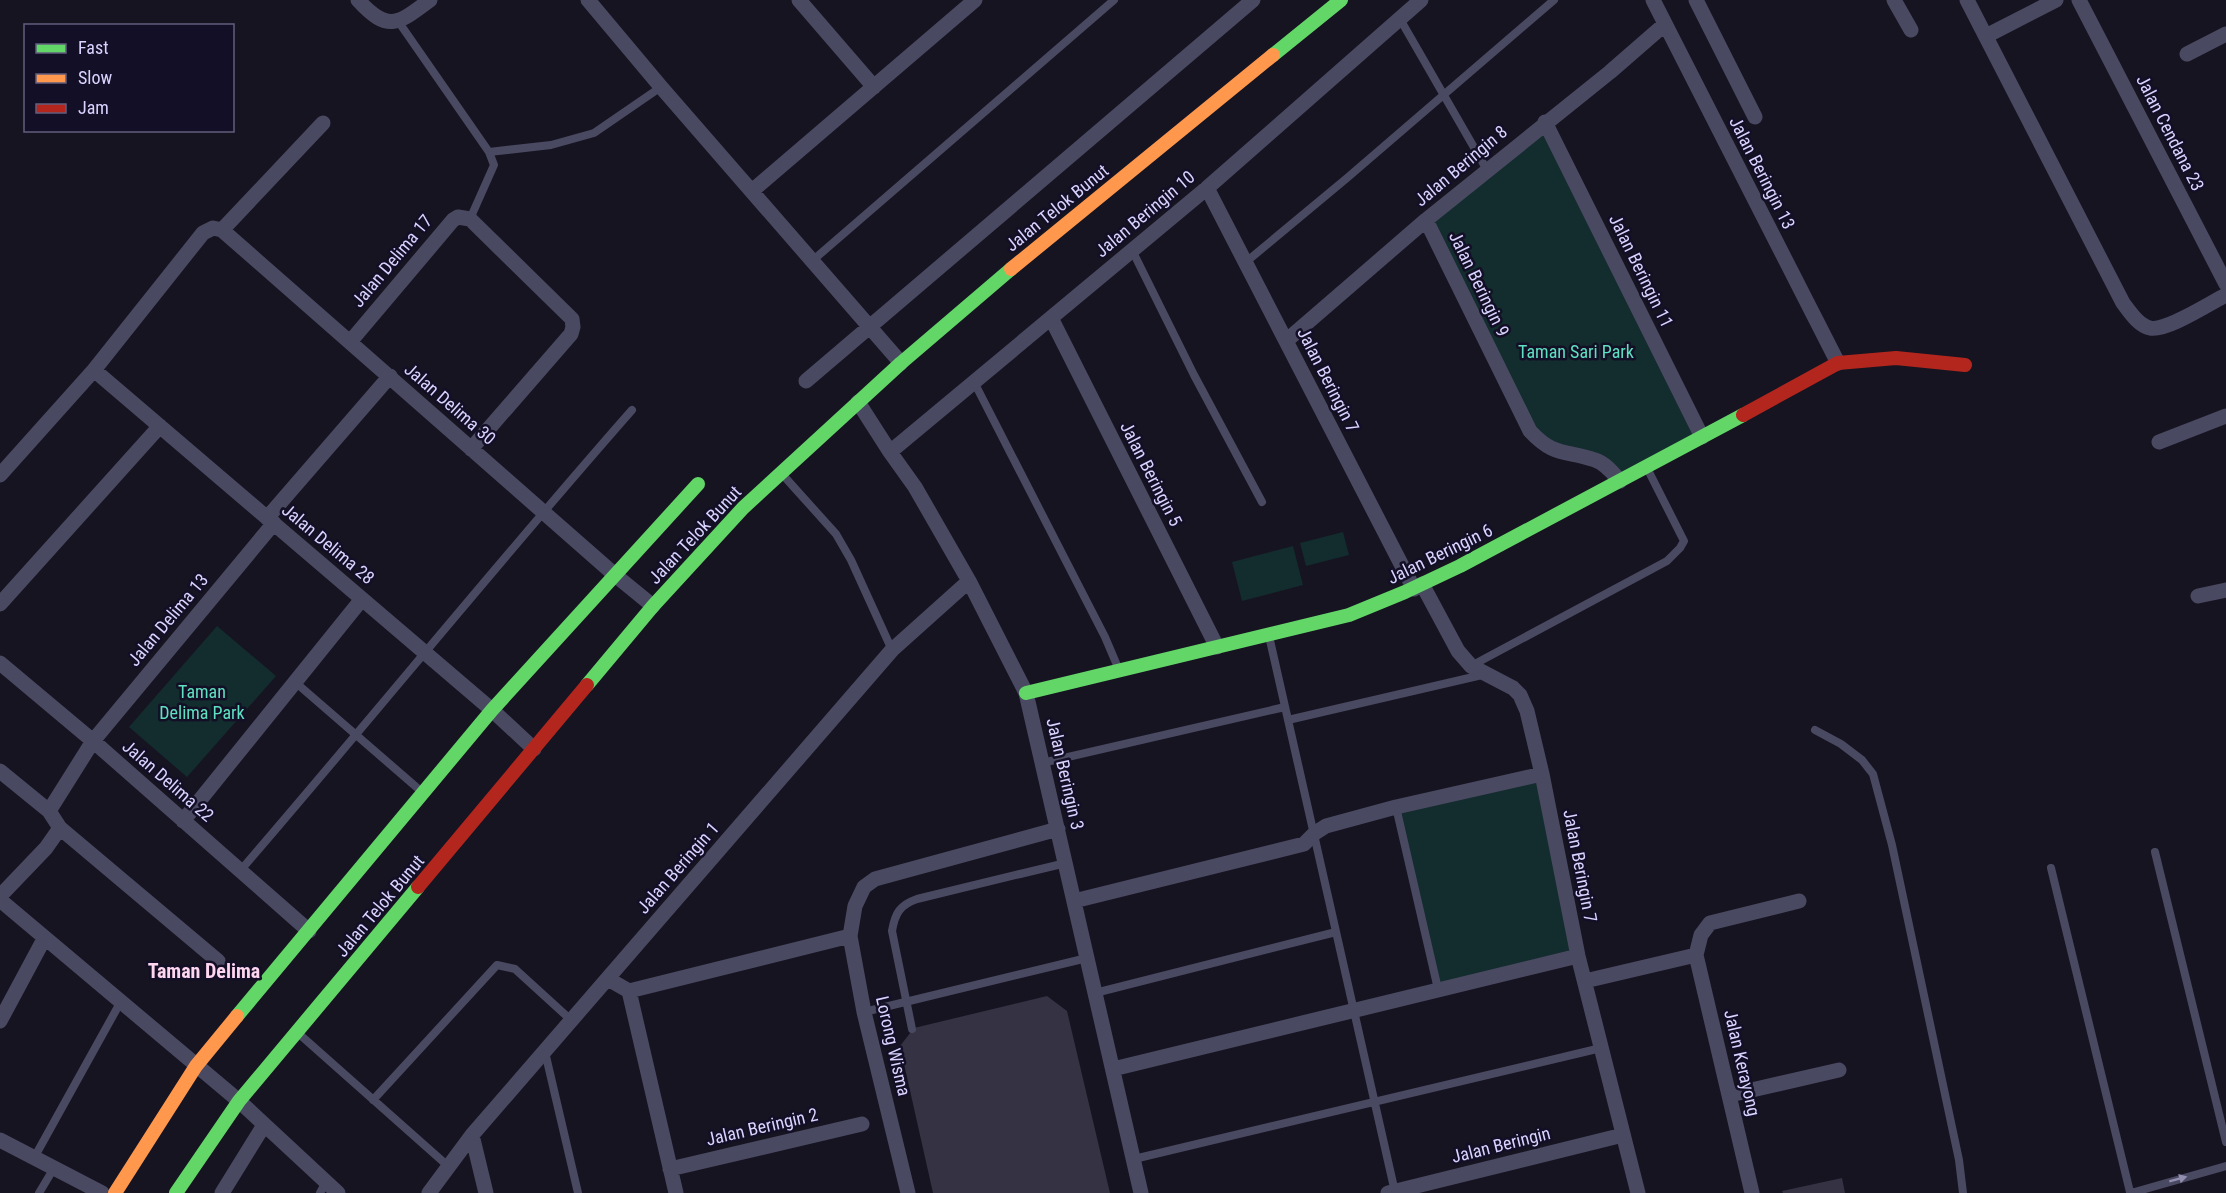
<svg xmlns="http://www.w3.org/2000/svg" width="2226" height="1193" font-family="'Roboto Condensed',sans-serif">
  <rect width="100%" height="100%" fill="#161421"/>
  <path fill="#132c2d" d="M1543,126L1700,434L1618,478L1548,446L1534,433L1428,223Z
    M1343,532L1349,555L1306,566L1300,543Z
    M1293,546L1303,585L1242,601L1232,562Z
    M217,626L276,676L187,777L129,727Z
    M1542,774L1578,956L1438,989L1396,807Z"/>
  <path fill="#343243" d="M1047,996L1067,1011L1110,1193H933L900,1046L914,1028Z
    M1842,1178L1845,1193H1783L1782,1191Z"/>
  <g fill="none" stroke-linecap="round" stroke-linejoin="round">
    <path stroke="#4a4962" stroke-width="8" d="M1400,19L1487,170
      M398,21L489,152L494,165L470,219
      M489,152L551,145L594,133L661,87
      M1132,250L1194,375L1262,502
      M812,261L1114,0
      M1246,262L1347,178L1554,0
      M974,382L1105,637L1119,670
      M782,474L836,534L851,560L892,650
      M1269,636L1395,1192
      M1471,666L1667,561L1680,548L1684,541L1647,468
      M295,682L422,792
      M1288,720L1482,675
      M1815,730L1841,744L1862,760L1873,774L1892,845L1959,1160L1963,1193
      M1042,763L1285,707
      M1396,807L1438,989
      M2155,852L2226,1142
      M2051,868L2130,1192
      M240,871C372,718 499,561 632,410
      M1020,874L1066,863
      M1095,993L1336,932
      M864,1012L1087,958
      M298,1033L448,1166
      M545,1052L578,1193
      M373,1100L497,965L515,969L571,1020
      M34,1158L120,1003
      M1134,1159L1601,1048
      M39,1193L54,1168
      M320,1193L326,1182
      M2131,1193L2226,1166"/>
    <path stroke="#4a4962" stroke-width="15" d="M358,0C388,33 398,24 430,0
      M588,0L661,87L901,363
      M799,0L874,87
      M1653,0L1838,363
      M1696,0L1755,117
      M1894,0L1911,30
      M1967,0L2123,303C2130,312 2138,325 2150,328C2166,332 2210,303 2226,295
      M2079,0L2226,284
      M1986,36L2056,0
      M2187,54L2226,34
      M1545,122L1702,437
      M1207,188L1414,589
      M752,191L975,0
      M1426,220L1530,431C1554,457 1565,450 1595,460C1605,463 1613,473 1620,481
      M222,230L615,575L653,606
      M222,230L323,123
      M1051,318L1217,647
      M1286,341L1426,220L1610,72L1664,25
      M350,342L453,220L458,217L470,219L572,319L573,327L571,334L471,449
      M94,370L492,710L534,749
      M806,381L1253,0
      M858,402L890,452L915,487L969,581L1026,693L1141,1193
      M2159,442L2226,416
      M890,452L1207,188L1421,0
      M0,475L94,370L203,233L213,228L222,230
      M267,518L390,376
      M1422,584L1458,651L1471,666L1513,688L1520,695L1527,711L1542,774L1578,956L1638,1193
      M2198,596L2226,590
      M0,604L160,426
      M0,663L93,741L309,931
      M0,771L49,811
      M183,821L362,599
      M60,828L218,961
      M0,896L46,848L60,828L49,811L93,741L274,523
      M0,900L239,1101L338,1193
      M1074,901L1304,844L1315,833L1326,826L1396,807L1542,774
      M608,979L629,991L676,1193
      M1585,981L1696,955
      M629,991L850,936
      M0,1021L44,939
      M1113,1069L1578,956
      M1730,1095L1839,1070
      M472,1135L486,1193
      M0,1140L102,1193
      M670,1169L862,1124
      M222,1193L264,1125
      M429,1193L472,1135L892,650L969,581
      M908,1193L864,1012L850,936L855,906L864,887L875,879L1058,829
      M1388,1193L1623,1135
      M1752,1193L1696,955L1701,935L1710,923L1799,901"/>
    <path stroke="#63d668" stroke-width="14" d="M1273,55L1341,0
      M587,685L653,606L743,508L901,363L1011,269
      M1026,693L1349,615L1405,592L1460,566L1743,415
      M237,1016L492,710L698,484
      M176,1193L239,1101L418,887"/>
    <path stroke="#ff974d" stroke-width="14" d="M1011,269L1273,55
      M115,1193L196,1066L237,1016"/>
    <path stroke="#b3261e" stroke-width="14" d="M1743,415L1838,363L1896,358L1965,365
      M418,887L587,685"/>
    <path stroke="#4a4962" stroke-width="8" d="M912,1029L892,931C895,913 900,905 917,899L1020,874"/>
  </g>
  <defs><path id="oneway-solid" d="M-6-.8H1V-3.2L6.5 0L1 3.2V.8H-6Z" transform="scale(1.5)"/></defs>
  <use fill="#928eb0" href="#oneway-solid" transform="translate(2178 1179) rotate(-15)"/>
  <g text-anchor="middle" stroke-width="5" stroke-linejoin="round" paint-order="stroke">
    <g font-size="18" fill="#d9d4ff" stroke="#130f26">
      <text transform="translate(2170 133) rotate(63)" y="6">Jalan Cendana 23</text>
      <text transform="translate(1461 166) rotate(-40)" y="6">Jalan Beringin 8</text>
      <text transform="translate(1762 173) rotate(63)" y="6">Jalan Beringin 13</text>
      <text transform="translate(1057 208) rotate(-39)" y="6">Jalan Telok Bunut</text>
      <text transform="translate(1145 214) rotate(-40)" y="6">Jalan Beringin 10</text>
      <text transform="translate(392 261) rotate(-50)" y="6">Jalan Delima 17</text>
      <text transform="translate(1641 271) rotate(64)" y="6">Jalan Beringin 11</text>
      <text transform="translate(1479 284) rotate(64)" y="6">Jalan Beringin 9</text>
      <text transform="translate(1328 380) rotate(63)" y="6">Jalan Beringin 7</text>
      <text transform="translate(450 404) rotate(41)" y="6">Jalan Delima 30</text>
      <text transform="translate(1151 474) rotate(63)" y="6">Jalan Beringin 5</text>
      <text transform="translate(695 535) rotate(-47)" y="6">Jalan Telok Bunut</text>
      <text transform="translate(328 544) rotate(40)" y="6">Jalan Delima 28</text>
      <text transform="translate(1440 554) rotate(-26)" y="6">Jalan Beringin 6</text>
      <text transform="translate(168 620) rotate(-50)" y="6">Jalan Delima 13</text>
      <text transform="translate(1065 774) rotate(77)" y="6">Jalan Beringin 3</text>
      <text transform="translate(168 781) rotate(41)" y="6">Jalan Delima 22</text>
      <text transform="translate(1580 866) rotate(79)" y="6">Jalan Beringin 7</text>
      <text transform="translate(678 868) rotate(-49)" y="6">Jalan Beringin 1</text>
      <text transform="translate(380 906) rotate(-50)" y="6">Jalan Telok Bunut</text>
      <text transform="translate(893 1046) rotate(77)" y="6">Lorong Wisma</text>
      <text transform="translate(1742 1063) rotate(77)" y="6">Jalan Kerayong</text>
      <text transform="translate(762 1127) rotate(-13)" y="6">Jalan Beringin 2</text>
      <text transform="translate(1501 1145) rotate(-14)" y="6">Jalan Beringin</text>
    </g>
    <g font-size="18" fill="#5fe0c0" stroke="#130f26">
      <text x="1576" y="358">Taman Sari Park</text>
      <text x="202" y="698">Taman<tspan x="202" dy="21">Delima Park</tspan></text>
    </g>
    <g font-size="20" font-weight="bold" fill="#ffd6f0" stroke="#130f26">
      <text x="204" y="978">Taman Delima</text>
    </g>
  </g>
  <rect x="24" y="24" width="210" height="108" fill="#130f26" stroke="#625e7d" stroke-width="1.5"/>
  <rect x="36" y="44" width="30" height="9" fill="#63d668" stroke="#625e7d" stroke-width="1.5"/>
  <text x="78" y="54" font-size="18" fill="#d9d4ff">Fast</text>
  <rect x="36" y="74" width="30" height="9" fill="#ff974d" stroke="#625e7d" stroke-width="1.5"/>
  <text x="78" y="84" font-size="18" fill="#d9d4ff">Slow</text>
  <rect x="36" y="104" width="30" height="9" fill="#b3261e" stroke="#625e7d" stroke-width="1.5"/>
  <text x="78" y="114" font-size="18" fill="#d9d4ff">Jam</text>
</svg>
